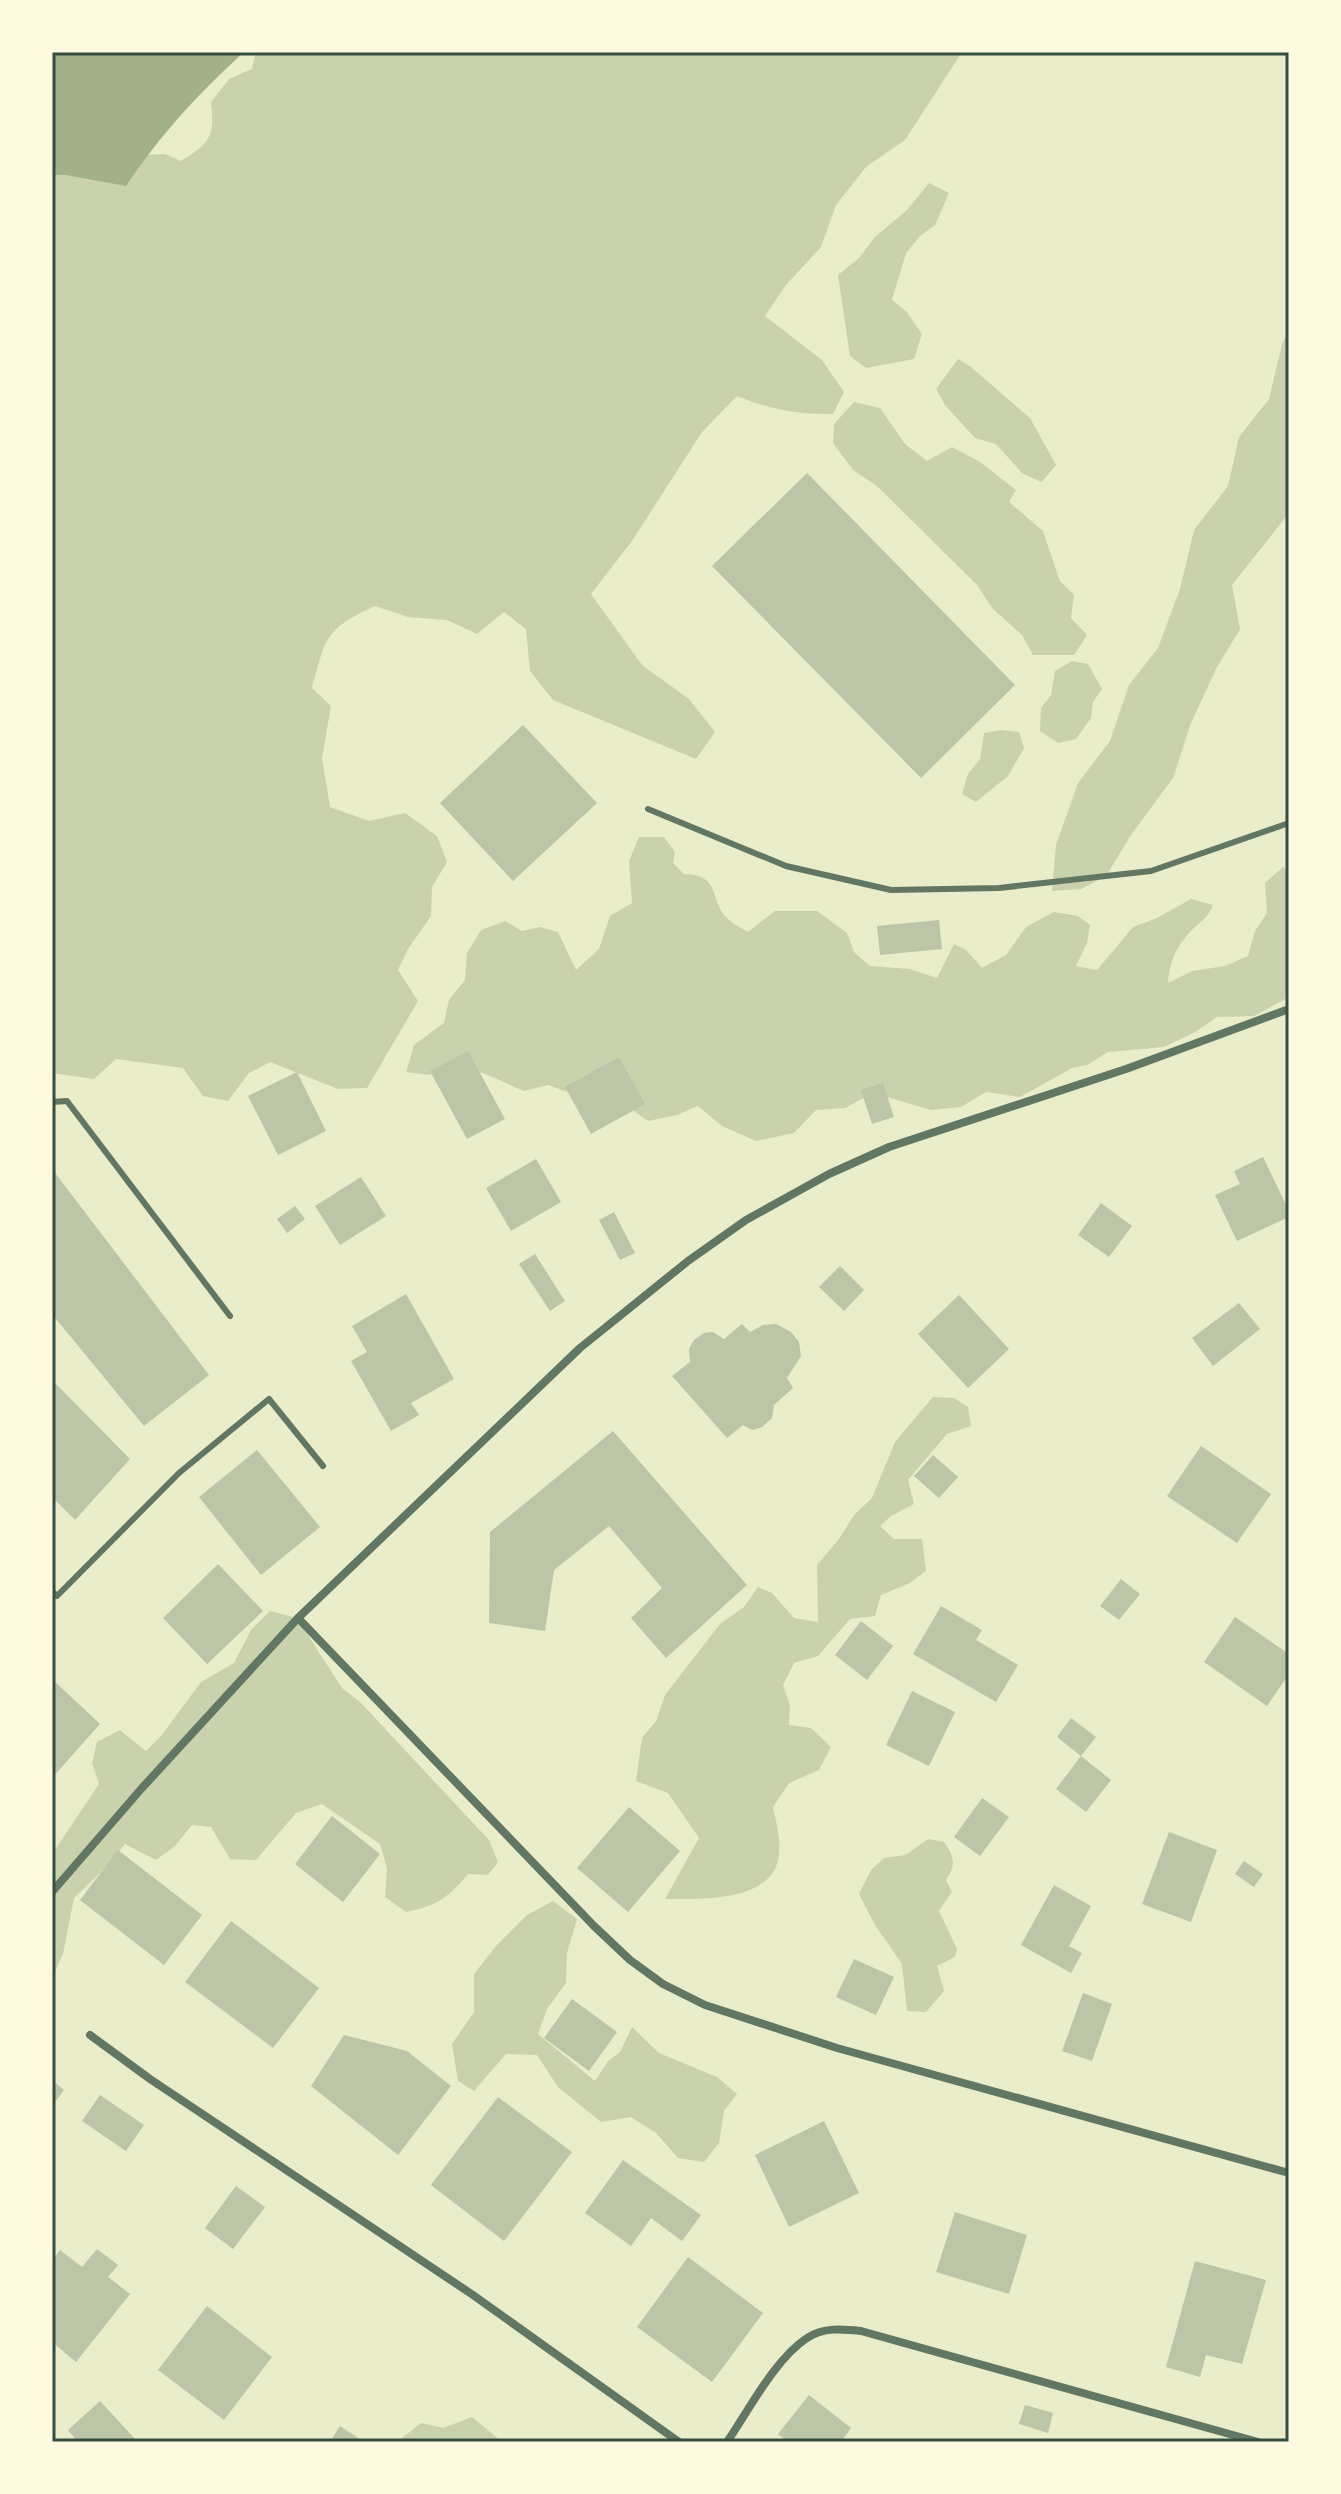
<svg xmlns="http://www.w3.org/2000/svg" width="1341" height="2494" font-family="'DejaVu Sans',sans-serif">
  <rect width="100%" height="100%" fill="#e9edc9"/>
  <path fill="#cad2ad" d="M256,52H962L905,140L866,167L836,205L821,247L786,285L765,316L822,360L844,392L833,414C798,415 769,409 737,396L702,432L632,541L591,594L642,665L689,699L715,732L696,759L553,700L530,671L526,629L504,612L477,634L447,620L408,617L375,606C325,629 326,637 312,688L331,706L322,758L330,807L369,821L405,813L437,836L447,862L432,887L431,916L408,949L398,970L418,1001L367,1088L338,1089L270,1062L249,1073L228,1101L203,1096L183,1068L116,1059L94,1079L52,1073V160L165,154L181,161C210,143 215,137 211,102L229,79L252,69Z
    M929,183L949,193L935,225L920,236L906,253L892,300L906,311L922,334L914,359L866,368L850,356L838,275L859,258L875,237L907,210Z
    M1289,328V513L1232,585L1240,629L1216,669L1191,723L1173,778L1131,835L1106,876L1081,889L1052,891L1056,845L1078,783L1110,741L1129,685L1158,648L1180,589L1194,530L1228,486L1239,437L1269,399L1282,344Z
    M958,359L971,367L1030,418L1056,465L1042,482L1023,474L996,444L975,438L945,405L936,389Z
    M854,402L880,408L905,444L927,461L952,447L980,462L1016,490L1009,502L1043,531L1060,581L1074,595L1071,618L1087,635L1074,655H1033L1022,635L992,608L977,585L877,486L853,470L833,443L834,424Z
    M1072,661L1088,664L1102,689L1093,702L1091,718L1076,739L1058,743L1040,731L1041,708L1051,695L1055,671Z
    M1002,730L1019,732L1024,748L1008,776L976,802L962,794L968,774L980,759L984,733Z
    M639,837H664L675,852L673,863L684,874C721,875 709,898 726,917C731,923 741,928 748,932L775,911H817L847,933L854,952L870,966L910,969L937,978L954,944L966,950L982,968L1006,955L1026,927L1054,912L1078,916L1090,925L1087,943L1076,966L1097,970L1133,927L1157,918L1191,899L1213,905C1209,917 1200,922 1192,930C1177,945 1169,962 1168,983L1192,971L1225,966L1248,956L1255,931L1267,913L1265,883L1283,867L1289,871V997L1254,1016L1217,1017L1197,1031L1164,1047L1108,1052L1087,1065L1072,1068L1020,1097L986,1092L961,1107L931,1110L873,1093L845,1108L816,1110L794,1133L756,1141L722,1126L698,1106L677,1115L648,1121L595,1084L575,1095L548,1085L524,1091L483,1073L453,1069L428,1075L406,1072L414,1045L444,1023L449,1000L465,980L467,953L481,930L505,921L522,931L540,927L558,932L576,970L599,949L610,916L632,903L629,861Z
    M933,1397L954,1398L968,1407L971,1426L947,1434L908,1480L914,1504L891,1516L880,1526L894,1539H922L926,1571L908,1584L881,1595L875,1616L850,1619L818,1656L794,1663L783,1685L790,1705L789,1725L811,1728L831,1747L819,1770L789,1783L773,1807C777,1826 784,1850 775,1869C758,1902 697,1899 665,1899L699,1838L668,1793L636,1781L642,1738L656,1721L665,1695L720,1624L744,1607L758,1587L772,1593L794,1618L818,1622L817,1565L839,1539L854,1515L872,1498L895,1442Z
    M270,1611L297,1618L342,1688L361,1703L489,1840L498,1862L488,1875L468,1874C449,1897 437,1906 406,1912L385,1897L387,1868L380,1844L322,1804L296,1813L256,1860L230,1859L211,1827L192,1825L175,1846L156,1860L125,1844L99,1874L74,1898L63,1954L52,1978V1854L99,1784L92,1763L97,1742L120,1730L146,1751L161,1736L201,1682L234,1663L251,1630Z
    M928,1839L944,1842C955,1857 956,1865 946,1880L952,1892L939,1911L957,1949L955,1957L937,1966L944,1991L926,2012L907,2011L902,1964L875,1925L859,1894L871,1870L884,1858L906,1855Z
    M553,1901L577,1919L567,1953L566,1983L547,2009L538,2034L595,2081L608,2061L620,2052L632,2027L659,2053L717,2077L737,2094L724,2111L719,2143L704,2162L678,2158L656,2133L631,2117L601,2122L558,2087L537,2055L506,2054L474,2091L458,2081L452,2044L474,2012V1974L496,1946L527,1915Z
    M472,2417L502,2442H397L421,2423L443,2428Z"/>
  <path fill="#a3b18a" d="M52,52H244C197,95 162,133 126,186L66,175H52Z"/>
  <path fill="#bcc5a7" d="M807,473L1015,685L921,778L712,566Z
    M523,725L597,803L513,881L440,803Z
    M939,920L942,949L880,955L877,926Z
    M468,1051L505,1119L467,1139L430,1071Z
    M619,1057L645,1104L591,1134L565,1087Z
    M297,1072L326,1131L278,1155L248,1096Z
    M883,1083L894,1117L872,1124L861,1090Z
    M1263,1157L1289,1211V1217L1237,1241L1215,1195L1240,1184L1234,1171Z
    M536,1159L561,1202L511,1231L486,1188Z
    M52,1169L209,1375L144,1426L52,1314Z
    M361,1177L386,1216L340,1245L315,1206Z
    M1101,1203L1132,1226L1109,1257L1078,1235Z
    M295,1206L305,1219L287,1233L277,1219Z
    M614,1212L635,1253L620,1260L599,1220Z
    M535,1254L565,1301L550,1311L519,1264Z
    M840,1266L864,1290L844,1311L819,1287Z
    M406,1294L454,1379L411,1403L419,1415L391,1431L351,1361L367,1352L352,1326Z
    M959,1295L1009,1349L968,1388L918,1334Z
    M1239,1303L1260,1329L1213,1366L1192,1338Z
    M742,1324L750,1332L763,1325L776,1324L791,1332L799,1342L801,1356L787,1378L793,1388L774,1405L772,1418L762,1427L752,1430L743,1425L727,1438L672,1376L690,1362L689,1349L694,1340L704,1333L713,1332L724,1339Z
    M52,1380L130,1459L75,1520L52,1497Z
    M613,1431L747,1585L666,1658L631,1618L662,1588L609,1526L554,1570L545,1631L489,1623L490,1532Z
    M1201,1446L1271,1494L1237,1543L1167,1496Z
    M257,1450L320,1527L261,1575L199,1497Z
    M933,1455L958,1477L939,1498L914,1476Z
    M218,1564L263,1611L207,1664L163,1618Z
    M1121,1579L1140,1594L1119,1620L1100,1606Z
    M941,1606L982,1630L976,1640L1018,1665L996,1702L913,1654Z
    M1235,1617L1289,1654V1674L1267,1706L1204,1662Z
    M861,1621L893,1646L867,1680L835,1655Z
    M52,1679L100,1724L52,1778Z
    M912,1691L955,1712L929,1766L886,1745Z
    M1071,1718L1096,1737L1081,1756L1057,1737Z
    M1081,1756L1111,1780L1086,1812L1056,1789Z
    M982,1798L1009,1817L980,1856L954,1837Z
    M629,1807L680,1851L628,1912L577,1868Z
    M332,1816L380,1854L343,1902L295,1864Z
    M1169,1832L1217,1850L1191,1922L1142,1904Z
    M118,1850L202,1915L164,1965L80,1900Z
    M1244,1861L1263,1874L1254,1887L1235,1874Z
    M1054,1885L1091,1906L1069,1946L1082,1953L1071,1973L1021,1945Z
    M231,1921L319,1988L273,2048L185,1982Z
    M854,1959L894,1977L876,2015L836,1997Z
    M1083,1993L1112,2004L1092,2061L1062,2051Z
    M572,1999L617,2032L589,2071L544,2038Z
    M344,2035L407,2051L451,2086L398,2155L311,2086Z
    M52,2080L64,2090L52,2106Z
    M100,2095L144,2125L126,2151L82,2121Z
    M498,2097L572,2152L504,2241L431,2185Z
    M824,2121L859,2193L789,2227L755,2155Z
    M623,2160L701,2215L682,2241L651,2218L631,2246L585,2213Z
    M236,2186L265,2207L233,2249L205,2228Z
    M955,2212L1027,2235L1009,2294L936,2272Z
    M97,2249L118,2265L108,2277L130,2294L76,2362L52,2342V2261L60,2250L82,2267Z
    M688,2257L763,2313L712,2382L637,2327Z
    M1195,2261L1266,2280L1242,2364L1206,2355L1200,2377L1166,2367Z
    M207,2306L272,2357L224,2420L158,2370Z
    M809,2395L851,2428L841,2442H788L778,2434Z
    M100,2401L138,2442H78L68,2430Z
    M1025,2405L1053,2413L1048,2433L1019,2424Z
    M340,2426L364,2442H330Z"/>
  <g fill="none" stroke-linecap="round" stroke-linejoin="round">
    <path stroke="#617663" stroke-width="6" d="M648,809L786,866L891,890L999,888L1151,871L1289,823
      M52,1102L67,1101L230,1316
      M52,1591L57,1596L179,1473L269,1399L323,1466"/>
    <path stroke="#617663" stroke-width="8" d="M298,1618L594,1926L630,1960L663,1984L705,2005L837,2048L1289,2173
      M52,1892L142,1788L298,1618L580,1348L688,1261L746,1220L829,1174L889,1147L1126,1069L1289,1009
      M90,2035L150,2079L473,2295L679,2442
      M727,2442C749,2410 775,2359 807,2338C823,2327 843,2329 861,2331L1258,2442"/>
  </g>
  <rect width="1341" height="2494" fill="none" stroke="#fefae0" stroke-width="108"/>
  <rect x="54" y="54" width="1233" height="2386" fill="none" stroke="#344e41" stroke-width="3"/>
</svg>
